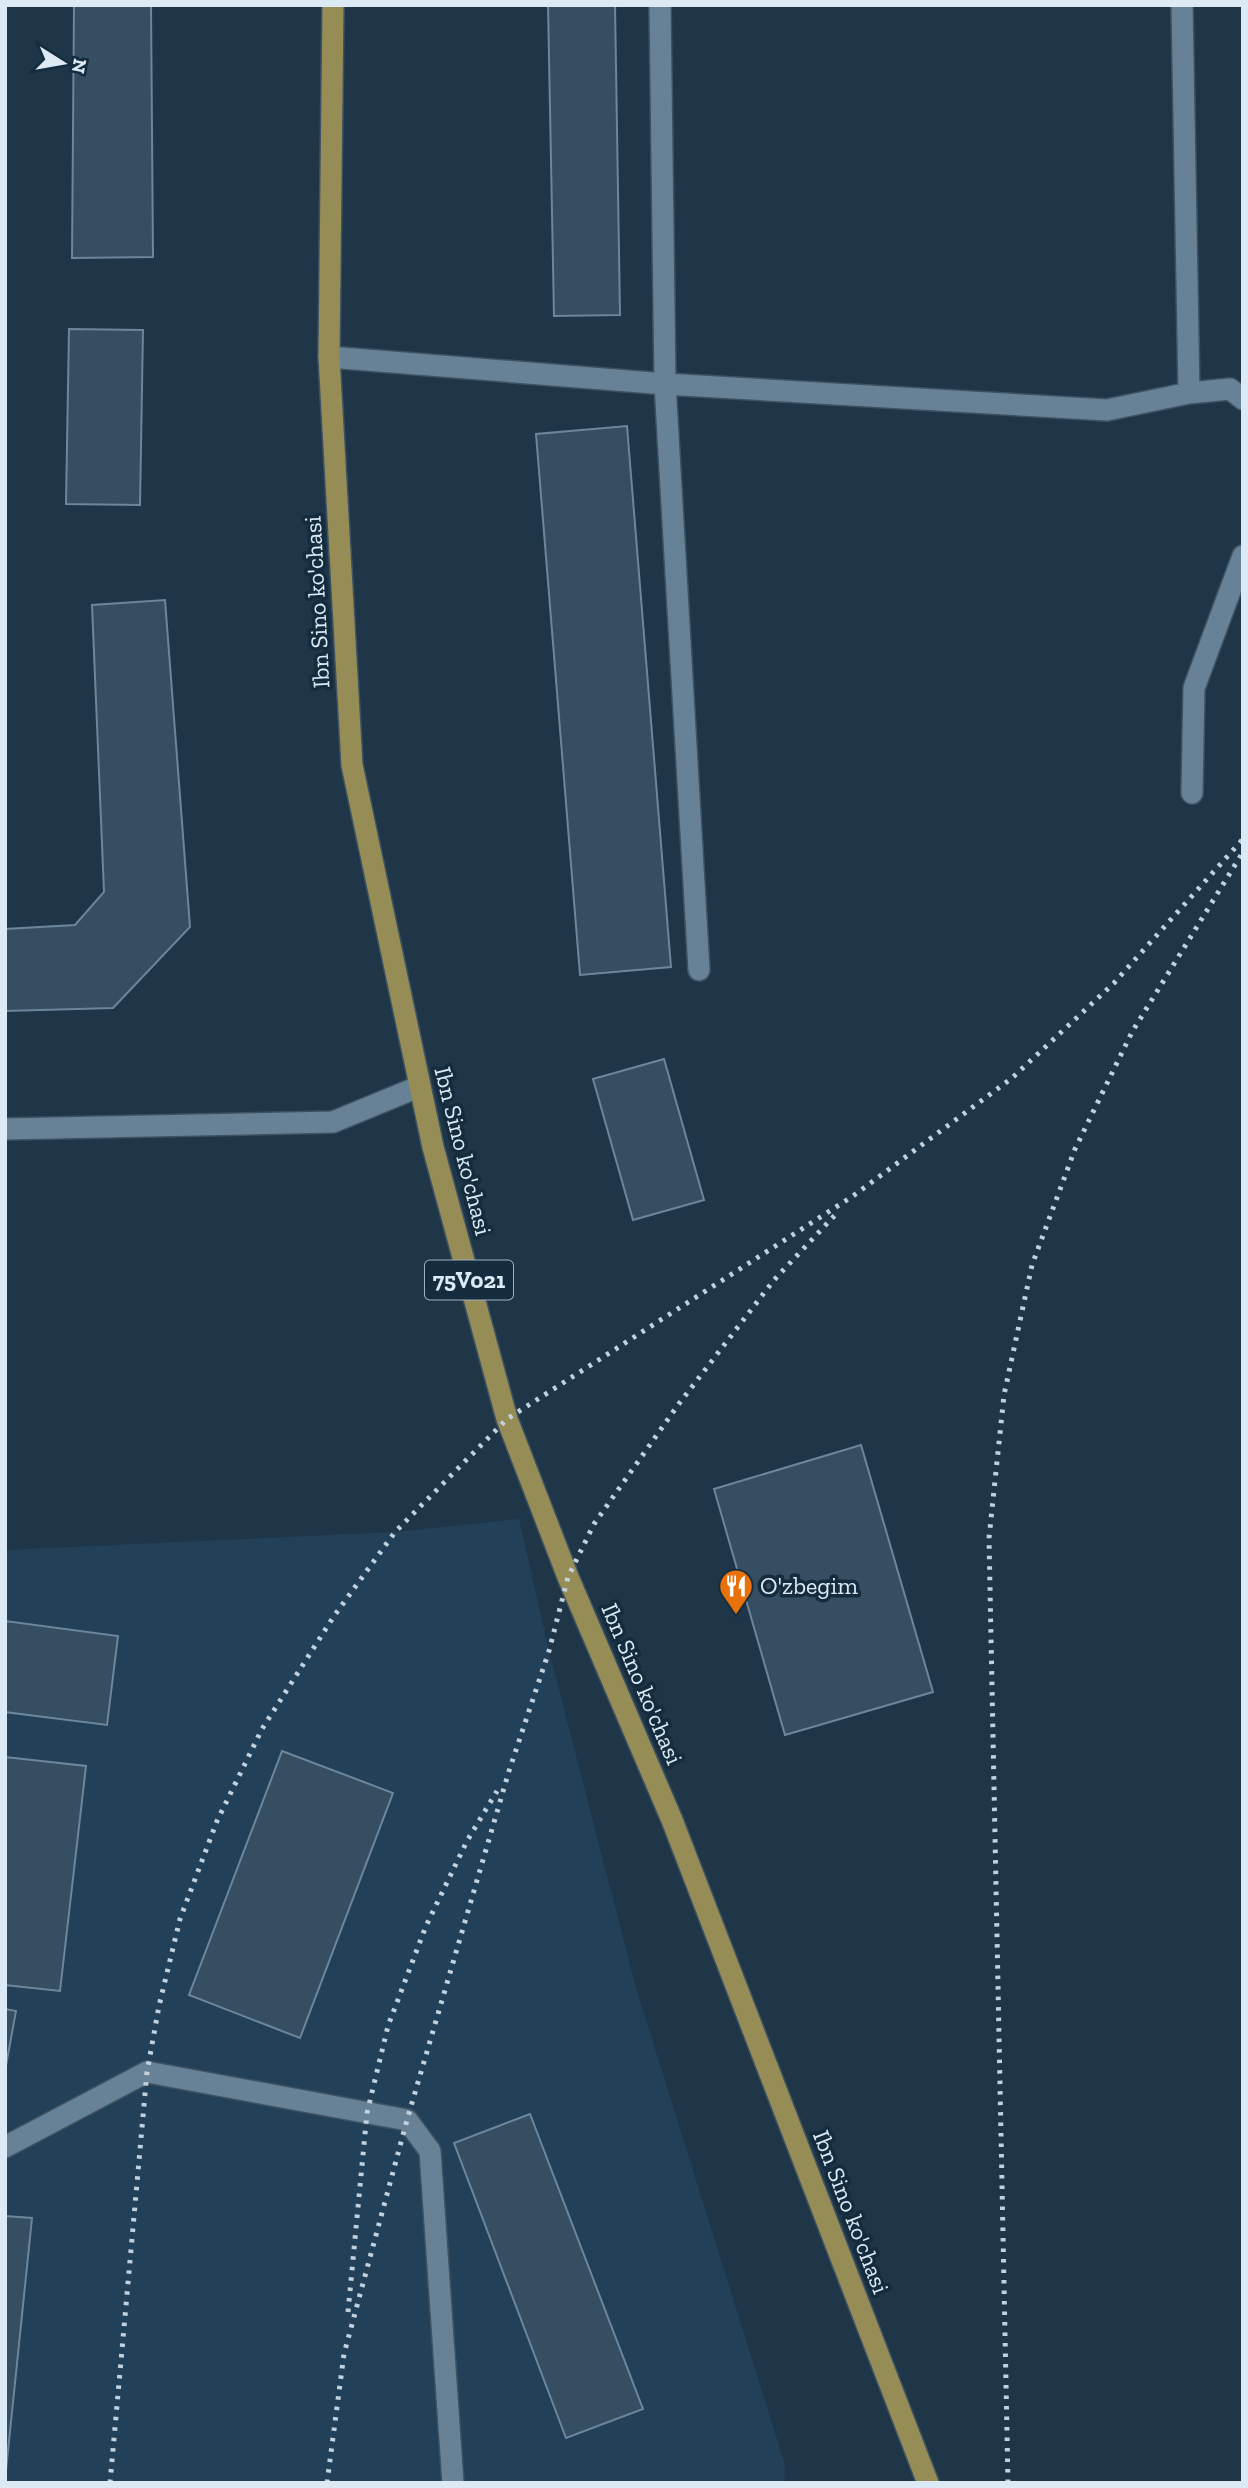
<svg xmlns="http://www.w3.org/2000/svg" width="1248" height="2488" font-family="'Zilla Slab',serif">
  <rect width="100%" height="100%" fill="#1e3648"/>
  <path fill="#224058" d="M519,1519L549,1651L636,1988L785,2465L784,2483H5V1550L395,1532Z"/>
  <path fill="#354e61" stroke="#6c869c" stroke-width="2" d="M74,5H151L153,257L72,258Z
    M548,5H615L620,315L554,316Z
    M69,329L143,330L140,505L66,504Z
    M627,426L671,967L580,975L536,434Z
    M165,600L190,927L113,1008L5,1011V929L75,925L104,892L92,605Z
    M664,1059L704,1200L633,1220L593,1079Z
    M861,1445L933,1692L785,1735L714,1489Z
    M5,1621L118,1636L107,1725L5,1712Z
    M282,1751L393,1793L300,2038L189,1995Z
    M5,1757L86,1766L60,1991L5,1985Z
    M5,2009L16,2011L5,2071Z
    M530,2114L643,2409L566,2438L454,2143Z
    M5,2216L32,2218L5,2480Z"/>
  <g fill="none" stroke-linecap="round" stroke-linejoin="round">
    <g stroke="#3e5262" stroke-width="24">
      <path id="service" d="M5,2147L147,2072L407,2120L430,2151L453,2483"/>
    </g>
    <g stroke="#3e5262" stroke-width="24">
      <path id="minor" d="M660,5L665,384L699,970
        M1182,5L1189,393
        M329,357L665,384L1107,410L1189,393L1230,389L1243,399
        M1192,793L1194,688L1243,556
        M5,1129L333,1122L418,1087"/>
    </g>
    <g stroke="#3e5262" stroke-width="24">
      <path id="primary" d="M333,5L329,357L352,765L433,1147L507,1419L568,1577L672,1820L928,2483"/>
    </g>
    <use href="#service" stroke="#678196" stroke-width="21"/>
    <use href="#minor" stroke="#678196" stroke-width="21"/>
    <use href="#primary" stroke="#958c56" stroke-width="21"/>
    <path stroke="#c1d1de" stroke-width="5" stroke-dasharray="3.5 7" stroke-linecap="butt" d="M348,2312L367,2113L388,2026L426,1926L467,1841L497,1791
      M110,2483L147,2072L159,2006L180,1919L217,1821L262,1729L334,1616L395,1532L507,1419L853,1196L1012,1078L1114,983L1243,839
      M327,2483L344,2354L407,2120L509,1771L549,1651L568,1577L594,1524L678,1405L774,1280L836,1214
      M1008,2483L989,1538L1004,1395L1032,1265L1075,1149L1132,1032L1243,852"/>
  </g>
  <defs>
    <g id="restaurant-pin" transform="scale(1.75)"><path d="M0 17L-7.5 6A9.5 9.5 0 1 1 7.5 6Z" fill="#e8710a" stroke="#142c3e"/><path d="M-5-6h1v4h1v-4h1v4h1v-4h1v5L-1.5 .5V6h-2V.5L-5-1ZM5-6V6H3V1.5H1.5Q1.5-4 5-6Z" fill="#fff"/></g>
  </defs>
  <g fill-rule="evenodd">
    <use href="#restaurant-pin" x="736" y="1586"/>
  </g>
  <g text-anchor="middle" stroke-width="7" stroke-linejoin="round" paint-order="stroke">
    <rect fill="#142c3e" stroke="#a0b1bf" stroke-width="2" x="425" y="1260.5" width="88" height="39" rx="5"/>
    <g font-size="23" font-weight="bold" fill="#dceaf6">
      <text x="469" y="1288">75V021</text>
    </g>
    <g font-size="24" fill="#dceaf6" stroke="#142c3e">
      <text transform="translate(317 602) rotate(-93)" y="8">Ibn Sino ko'chasi</text>
      <text transform="translate(463 1151) rotate(76)" y="8">Ibn Sino ko'chasi</text>
      <text transform="translate(642 1684) rotate(67)" y="8">Ibn Sino ko'chasi</text>
      <text transform="translate(851 2212) rotate(69)" y="8">Ibn Sino ko'chasi</text>
    </g>
    <g font-size="24" fill="#dceaf6" stroke="#142c3e" text-anchor="start">
      <text x="760" y="1594">O'zbegim</text>
    </g>
  </g>
  <rect width="1248" height="2488" fill="none" stroke="#dceaf6" stroke-width="14"/>
  <g transform="translate(63 63) rotate(101)" stroke="#142c3e" stroke-width="5" paint-order="stroke">
  <path d="M0-5L12 26L0 18L-12 26Z" fill="#dceaf6"/>
  <text y="-10" font-size="19" font-weight="bold" text-anchor="middle" fill="#dceaf6">N</text>
  </g>
</svg>
